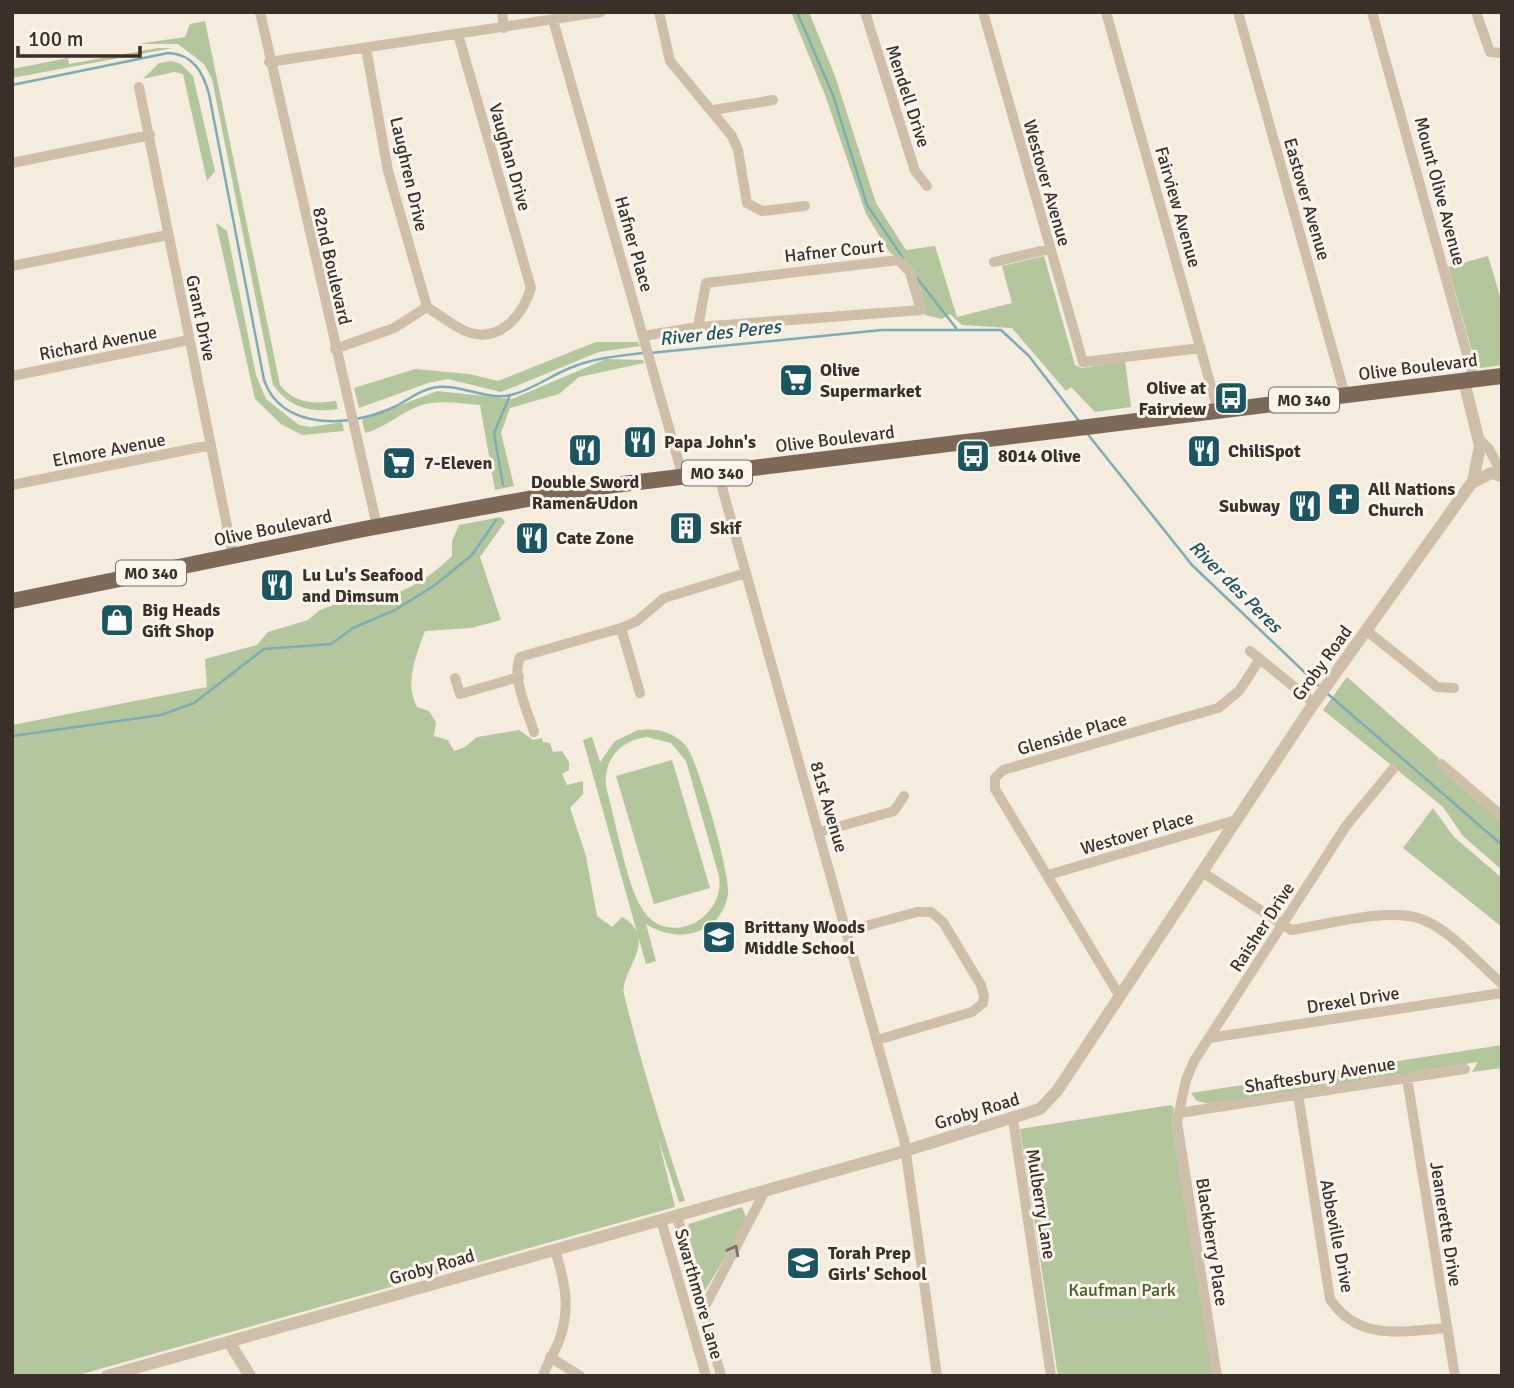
<svg xmlns="http://www.w3.org/2000/svg" width="1514" height="1388" font-family="Signika,sans-serif">
  <rect width="100%" height="100%" fill="#f5ecde"/>
  <path fill="#b4c69c" fill-rule="evenodd" d="M791,12H809L835,76L876,203L906,250L935,246L957,317L1012,303L1002,266L1044,256L1075,365L1082,368L1125,361L1131,407L1095,412L1071,387L1066,391L1012,328L962,325L950,314L942,319L925,315L920,287L900,258L890,253L866,214L825,95Z
    M205,21L280,385C295,404 314,404 336,401L338,409C311,413 290,408 273,385L212,79L204,64L178,44H138L185,37L190,24Z
    M158,48H173L12,78V69L68,58L69,64Z
    M172,61L181,64L193,76L215,171L207,181L183,74L174,72L143,79L159,63Z
    M216,223L227,231L256,375L266,399L299,425L311,427L342,422L344,431L302,435L281,424L255,399Z
    M1488,256L1502,303V365L1481,368L1475,362L1448,267Z
    M596,342H638L640,346L599,352L501,392L448,379L428,383L359,408L354,388L415,369L469,374L498,381Z
    M606,359L643,360L644,363L579,377L559,394L510,408L501,433L514,486L495,490L480,405C461,404 438,399 419,406C400,413 386,427 365,433L362,420L437,391L512,399Z
    M501,517L505,522L480,557L501,620L471,628L425,631C416,656 404,683 417,707L429,711L436,722L434,736L448,740L454,751L465,747L477,737L519,730L533,740L542,738L543,742L550,743L553,752L562,751L569,762V770L562,774L567,785L583,781V794L570,808L586,856L597,916L612,927L622,917C661,939 619,972 624,994C641,1064 663,1133 685,1201L679,1202L658,1138L675,1207L75,1376H12V725L207,687L205,659L257,645L268,632L308,620L320,610L355,597L366,604C400,594 427,581 452,556V541L459,525Z
    M1347,677L1439,758L1436,765L1502,822V870L1463,836L1443,807L1323,710Z
    M638,730C656,728 673,731 686,746C698,760 731,876 728,894C721,936 676,944 646,924L656,961L646,964L583,740L592,737L600,762L615,741ZM647,737L671,743L686,761L719,876C726,920 665,950 641,907C626,882 615,818 606,787C603,760 620,740 647,737Z
    M672,760L710,888L654,904L616,776Z
    M1433,808L1454,837L1502,878V927L1403,848Z
    M1502,1045V1068L1472,1072L1478,1062L1210,1104L1197,1101L1191,1093Z
    M1171,1105L1174,1108L1172,1123L1213,1376H1058L1020,1129Z
    M742,1207L747,1219L705,1291L687,1231L689,1224Z"/>
  <g fill="none" stroke-linecap="round" stroke-linejoin="round">
    <path stroke="#7aadb5" stroke-width="2.5" d="M797,12L833,95L867,205L903,258
      M12,85L168,53C193,54 203,72 209,94L264,380C282,432 352,427 394,407C407,401 418,391 432,388C460,382 484,401 511,395C532,390 550,376 570,368C594,358 618,356 643,353
      M917,278L956,328
      M650,353L882,330H1001L1029,356L1079,421
      M1086,432L1192,565L1320,687
      M503,485L494,433L510,395
      M1328,694L1502,845
      M12,736L161,715L194,703L264,649L331,644L353,628L395,610L435,585L472,555L496,520"/>
    <path stroke="#cfbea8" stroke-width="10" d="M260,12L377,526
      M502,12L504,28
      M659,12L670,61L732,136L738,150L747,203L762,211L805,206
      M865,12L915,171L927,186
      M983,12L1083,362L1201,348
      M1106,12L1218,411
      M1238,12L1345,395
      M1372,12L1474,380
      M1476,12L1490,52L1502,53
      M553,20L683,477
      M366,48L388,171L427,307
      M269,62L601,12
      M139,87L233,556
      M714,110L773,100
      M12,163L150,135
      M994,262L1049,249
      M12,266L168,235
      M643,336L698,327L921,310L910,272L898,260L706,283L698,327
      M335,349L394,328L427,307C439,315 452,325 465,331C499,345 522,316 531,288L458,34
      M12,376L189,340
      M1479,439L1489,449L1502,474
      M720,473L723,491L904,1139L937,1376
      M12,485L211,445
      M621,628L640,693
      M1367,631L1437,687L1454,688
      M1250,651L1314,703
      M455,678L460,694L519,677
      M534,732C528,712 511,677 520,657L621,628L637,621L664,598L746,573
      M1441,764L1502,816
      M820,832L894,811L904,796
      M1202,872L1291,930C1325,925 1389,907 1421,919C1451,930 1478,963 1502,984
      M1048,875L1236,820
      M847,931L917,912H931L943,922L981,985L984,996L983,1003L972,1012L877,1040
      M1119,995L995,789V778L1003,770L1218,708L1239,691L1260,659
      M1209,1038L1502,993
      M1407,1078L1455,1376
      M1298,1094L1330,1299C1358,1342 1403,1331 1447,1328
      M1179,1113L1465,1069
      M1013,1119L1051,1376
      M677,1216L721,1376
      M661,1220L706,1376
      M703,1310L765,1191
      M550,1357L580,1376
      M543,1376C547,1364 554,1353 559,1341C571,1309 565,1282 555,1250
      M1217,1376L1177,1122L1186,1080L1194,1061L1346,826L1393,769"/>
    <path stroke="#cfbea8" stroke-width="12" d="M1472,483L1491,473L1502,476
      M229,1342L250,1376
      M107,1376L895,1154L1040,1109L1057,1091L1312,706L1473,481L1480,446L1464,381"/>
    <path stroke="#7e6959" stroke-width="16" d="M12,601L364,529L582,489L1502,376"/>
  </g>
  <defs><path id="oneway-chevron" d="M-2-3.5L2.5 0L-2 3.5" fill="none" stroke-width="1.6" stroke-linecap="round" stroke-linejoin="round" transform="scale(1.75)"/></defs>
  <use stroke="#7e7062" href="#oneway-chevron" transform="translate(734 1250) rotate(-62)"/>
  <defs>
    <g id="supermarket-square" transform="scale(1.75)"><rect x="-9" y="-9" width="18" height="18" rx="4" fill="#1a5661" stroke="#fcf6ec"/><path d="M-6-5.5h2.5l.6 2H6L4.5 2H-2.5L-4.4-4H-6ZM-1.5 3.2a1.3 1.3 0 1 0 .1 0ZM3 3.2a1.3 1.3 0 1 0 .1 0Z" fill="#fff"/></g>
    <g id="bus-square" transform="scale(1.75)"><rect x="-9" y="-9" width="18" height="18" rx="4" fill="#1a5661" stroke="#fcf6ec"/><path d="M-5-6H5V4H4V6H2V4H-2V6H-4V4H-5ZM-3.5-4V0h7V-4ZM-3.5 1.2v1.5H-2V1.2ZM2 1.2v1.5H3.5V1.2Z" fill="#fff"/></g>
    <g id="restaurant-square" transform="scale(1.75)"><rect x="-9" y="-9" width="18" height="18" rx="4" fill="#1a5661" stroke="#fcf6ec"/><path d="M-5-6h1v4h1v-4h1v4h1v-4h1v5L-1.5 .5V6h-2V.5L-5-1ZM5-6V6H3V1.5H1.5Q1.5-4 5-6Z" fill="#fff"/></g>
    <g id="church-square" transform="scale(1.75)"><rect x="-9" y="-9" width="18" height="18" rx="4" fill="#1a5661" stroke="#fcf6ec"/><path d="M-1.2-6h2.4v3.5h3.3v2.4h-3.3V6h-2.4V-.1h-3.3v-2.4h3.3Z" fill="#fff"/></g>
    <g id="building-square" transform="scale(1.75)"><rect x="-9" y="-9" width="18" height="18" rx="4" fill="#1a5661" stroke="#fcf6ec"/><path d="M-4-6H4V6H1V3H-1V6H-4ZM-2.5-4.3h1.7v1.8h-1.7ZM.8-4.3h1.7v1.8H.8ZM-2.5-1h1.7V.8h-1.7ZM.8-1h1.7V.8H.8Z" fill="#fff"/></g>
    <g id="shop-square" transform="scale(1.75)"><rect x="-9" y="-9" width="18" height="18" rx="4" fill="#1a5661" stroke="#fcf6ec"/><path d="M-5-2.5h2.3a2.7 3.5 0 0 1 5.4 0H5L5.5 6h-11ZM-1.5-2.5h3a1.5 2.3 0 0 0-3 0Z" fill="#fff"/></g>
    <g id="school-square" transform="scale(1.75)"><rect x="-9" y="-9" width="18" height="18" rx="4" fill="#1a5661" stroke="#fcf6ec"/><path d="M0-5L7-2L0 1L-7-2ZM-4 1L0 2.5L4 1V4Q0 6-4 4Z" fill="#fff"/></g>
  </defs>
  <g fill-rule="evenodd">
    <use href="#supermarket-square" x="796" y="380"/>
    <use href="#bus-square" x="1231" y="398"/>
    <use href="#restaurant-square" x="640" y="442"/>
    <use href="#restaurant-square" x="585" y="450"/>
    <use href="#restaurant-square" x="1204" y="451"/>
    <use href="#bus-square" x="973" y="456"/>
    <use href="#supermarket-square" x="399" y="463"/>
    <use href="#church-square" x="1344" y="499"/>
    <use href="#restaurant-square" x="1305" y="506"/>
    <use href="#building-square" x="686" y="528"/>
    <use href="#restaurant-square" x="532" y="538"/>
    <use href="#restaurant-square" x="277" y="585"/>
    <use href="#shop-square" x="117" y="620"/>
    <use href="#school-square" x="719" y="937"/>
    <use href="#school-square" x="803" y="1263"/>
  </g>
  <g text-anchor="middle" stroke-width="6" stroke-linejoin="round" paint-order="stroke">
    <g fill="#fcf6ec" stroke="#756b64" stroke-width="2">
      <rect x="1269" y="387.5" width="70" height="25" rx="5"/>
      <rect x="682" y="460.5" width="70" height="25" rx="5"/>
      <rect x="116" y="560.5" width="70" height="25" rx="5"/>
    </g>
    <g font-size="16" font-weight="bold" fill="#3b3029">
      <text x="1304" y="406">MO 340</text>
      <text x="717" y="479">MO 340</text>
      <text x="151" y="579">MO 340</text>
    </g>
    <g font-size="18" fill="#3b3029" stroke="#fcf6ec">
      <text transform="translate(908 96) rotate(72)" y="6">Mendell Drive</text>
      <text transform="translate(510 157) rotate(74)" y="6">Vaughan Drive</text>
      <text transform="translate(409 174) rotate(77)" y="6">Laughren Drive</text>
      <text transform="translate(1047 183) rotate(74)" y="6">Westover Avenue</text>
      <text transform="translate(1440 191) rotate(75)" y="6">Mount Olive Avenue</text>
      <text transform="translate(1307 199) rotate(74)" y="6">Eastover Avenue</text>
      <text transform="translate(1178 207) rotate(74)" y="6">Fairview Avenue</text>
      <text transform="translate(634 244) rotate(74)" y="6">Hafner Place</text>
      <text transform="translate(834 251) rotate(-6)" y="6">Hafner Court</text>
      <text transform="translate(332 266) rotate(77)" y="6">82nd Boulevard</text>
      <text transform="translate(201 318) rotate(78)" y="6">Grant Drive</text>
      <text transform="translate(98 343) rotate(-11)" y="6">Richard Avenue</text>
      <text transform="translate(1418 367) rotate(-7)" y="6">Olive Boulevard</text>
      <text transform="translate(835 439) rotate(-7)" y="6">Olive Boulevard</text>
      <text transform="translate(109 450) rotate(-11)" y="6">Elmore Avenue</text>
      <text transform="translate(273 528) rotate(-12)" y="6">Olive Boulevard</text>
      <text transform="translate(1322 663) rotate(-54)" y="6">Groby Road</text>
      <text transform="translate(1072 734) rotate(-16)" y="6">Glenside Place</text>
      <text transform="translate(829 807) rotate(74)" y="6">81st Avenue</text>
      <text transform="translate(1137 833) rotate(-16)" y="6">Westover Place</text>
      <text transform="translate(1262 927) rotate(-57)" y="6">Raisher Drive</text>
      <text transform="translate(1353 1000) rotate(-9)" y="6">Drexel Drive</text>
      <text transform="translate(1320 1075) rotate(-9)" y="6">Shaftesbury Avenue</text>
      <text transform="translate(977 1111) rotate(-17)" y="6">Groby Road</text>
      <text transform="translate(1041 1204) rotate(81)" y="6">Mulberry Lane</text>
      <text transform="translate(1446 1224) rotate(81)" y="6">Jeanerette Drive</text>
      <text transform="translate(1337 1236) rotate(79)" y="6">Abbeville Drive</text>
      <text transform="translate(1212 1242) rotate(81)" y="6">Blackberry Place</text>
      <text transform="translate(432 1267) rotate(-16)" y="6">Groby Road</text>
      <text transform="translate(699 1294) rotate(74)" y="6">Swarthmore Lane</text>
    </g>
    <g font-size="18" font-weight="bold" fill="#3b3029" stroke="#fcf6ec" text-anchor="start">
      <text x="820" y="376">Olive<tspan x="820" dy="21">Supermarket</tspan></text>
      <text x="1206" y="394" text-anchor="end">Olive at<tspan x="1206" dy="21">Fairview</tspan></text>
      <text x="664" y="448">Papa John's</text>
      <text x="1228" y="457">ChiliSpot</text>
      <text x="998" y="462">8014 Olive</text>
      <text x="424" y="469">7-Eleven</text>
      <text x="585" y="488" text-anchor="middle">Double Sword<tspan x="585" dy="21">Ramen&amp;Udon</tspan></text>
      <text x="1368" y="495">All Nations<tspan x="1368" dy="21">Church</tspan></text>
      <text x="1280" y="512" text-anchor="end">Subway</text>
      <text x="710" y="534">Skif</text>
      <text x="556" y="544">Cate Zone</text>
      <text x="302" y="581">Lu Lu's Seafood<tspan x="302" dy="21">and Dimsum</tspan></text>
      <text x="142" y="616">Big Heads<tspan x="142" dy="21">Gift Shop</tspan></text>
      <text x="744" y="933">Brittany Woods<tspan x="744" dy="21">Middle School</tspan></text>
      <text x="828" y="1259">Torah Prep<tspan x="828" dy="21">Girls' School</tspan></text>
    </g>
    <g font-size="18" fill="#455c2a" stroke="#fcf6ec">
      <text x="1122" y="1296">Kaufman Park</text>
    </g>
    <g font-size="19" font-style="italic" fill="#1a5661" stroke="#fcf6ec">
      <text transform="translate(720 332) rotate(-6)" y="7">River des Peres</text>
      <text transform="translate(1236 586) rotate(45)" y="7">River des Peres</text>
    </g>
  </g>
  <rect width="1514" height="1388" fill="none" stroke="#3b3029" stroke-width="28"/>
  <path d="M18 46v10h122v-10" fill="none" stroke="#3b3029" stroke-width="3.5"/>
  <text x="28" y="46" font-size="21" fill="#3b3029" stroke="#fcf6ec" stroke-width="5" paint-order="stroke">100 m</text>
</svg>
